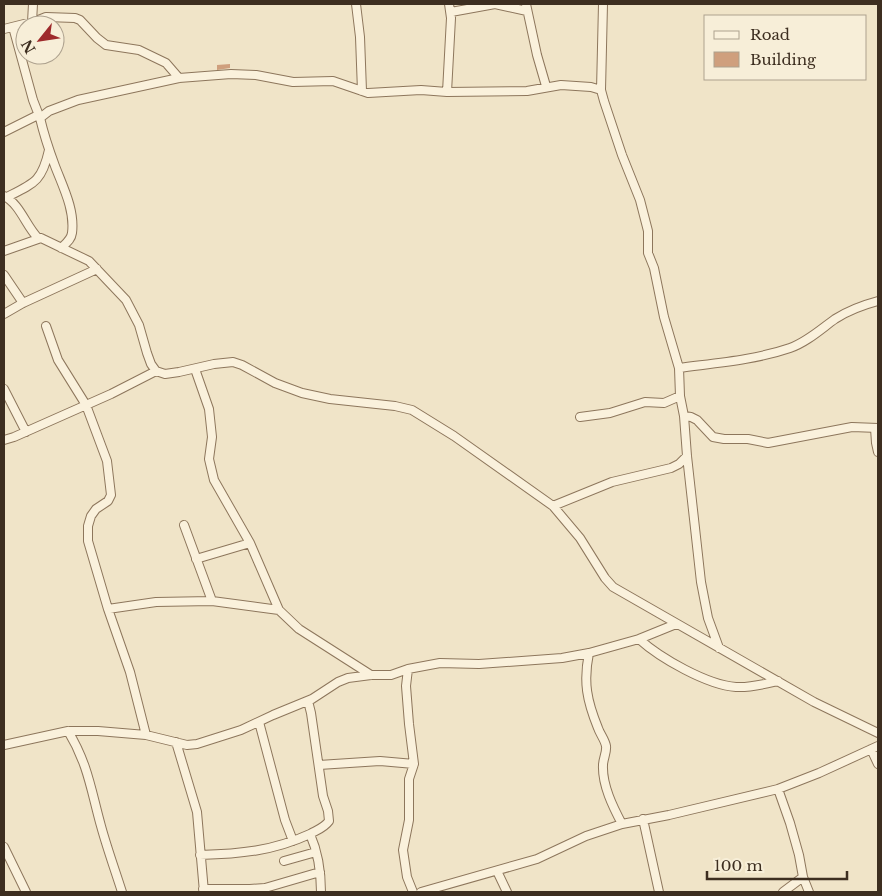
<svg xmlns="http://www.w3.org/2000/svg" width="882" height="896" font-family="'Libre Baskerville',serif">
  <rect width="100%" height="100%" fill="#f0e4c8"/>
  <path fill="#cf9f7d" d="M230,64V68L217,70V65Z"/>
  <g fill="none" stroke-linecap="round" stroke-linejoin="round">
    <g stroke="#8d765c" stroke-width="10">
      <path id="street" d="M356,4L360,37L362,91
        M526,4L537,55L546,86
        M603,4L601,90L604,101L622,155L640,200L648,231V253L654,268L664,317L679,368L680,396L684,416L687,456L701,582L708,618L719,648
        M451,12L495,4L527,11
        M32,22L33,4
        M13,27L33,100L40,118
        M4,29L36,21L46,17L75,18L80,20L97,38L106,45L139,50L166,63L179,78
        M447,92L451,18L449,4
        M4,132L38,115
        M4,196C20,204 26,226 38,238H41L89,261L126,300L139,325L147,353L151,364L156,371L165,374L179,372L214,364L233,362L242,365L275,383L302,393L330,399L395,406L412,410L454,436L553,506L580,538L605,578L613,587L814,702L878,733
        M7,197C35,183 42,181 49,150
        M61,248C66,243 71,240 72,233C75,210 63,187 55,166C49,150 44,135 40,118L49,111L78,100L179,78L231,74L256,75L293,82L333,81L368,93L421,90L447,92L527,91L561,85L591,87L601,90
        M4,251L41,238
        M4,275L23,303
        M4,314L23,303L97,269
        M46,326L58,360L86,405L107,461L111,495L108,501L96,509L91,516L88,526V541L108,609L130,672L146,735
        M679,368C716,363 755,360 790,348C807,342 821,329 835,319C849,310 863,305 878,301
        M195,369L209,409L212,437L209,459L214,480L250,543L279,610L299,629L371,675
        M4,389L26,432
        M684,416L691,417L697,420L713,437L724,439H748L768,443L852,427L878,428
        M580,417L610,413L645,402L664,403L680,396
        M875,428L876,443L878,452
        M4,440L14,437L111,394L156,371
        M553,506L612,482L671,468L679,464L687,456
        M184,525L212,601
        M196,559L250,543
        M108,609L156,602L212,601L279,610
        M639,639C660,658 707,685 736,687C750,688 765,684 778,681
        M589,653C583,682 587,701 598,728C600,734 605,740 606,746C607,752 603,759 603,765C602,785 613,807 622,824
        M408,669L406,686L409,724L414,764L409,779V820L403,850L407,877L413,892
        M259,722L285,820L293,841
        M68,731C88,764 91,790 101,826C107,848 115,870 122,892
        M176,742L197,812L204,892
        M4,745L68,731H98L146,735L187,745L197,744L241,730L273,715L312,699L338,682L348,678L371,675H391L408,669L440,663L479,664L562,658L589,653L639,639L676,624
        M871,749L878,764
        M319,765L380,761L414,764
        M778,789L790,823L799,855L803,877L809,892
        M643,819L659,892
        M310,834C318,852 321,872 321,892
        M4,847L26,892
        M200,855C240,854 273,851 310,834C317,830 324,828 329,821L328,811L323,796L311,713L309,705L305,702
        M284,861L316,852
        M497,871L507,892
        M203,889H250L265,888L320,872
        M421,892L537,859L586,836L622,824L669,815L778,789L819,773L878,746
        M783,892L803,877"/>
    </g>
    <use href="#street" stroke="#faf1dc" stroke-width="8"/>
  </g>
  <rect width="882" height="896" fill="none" stroke="#3d2e20" stroke-width="10"/>
  <rect x="704" y="15" width="162" height="65" fill="#f7eed8" stroke="#ada18e"/>
  <rect x="714" y="31" width="25" height="8" fill="#faf1dc" stroke="#ada18e"/>
  <text x="750" y="40" font-size="15" fill="#3d2e20">Road</text>
  <rect x="714" y="52" width="25" height="15" fill="#cf9f7d" stroke="#ada18e"/>
  <text x="750" y="65" font-size="15" fill="#3d2e20">Building</text>
  <g transform="translate(40 40) rotate(240)"><circle r="24" fill="#f7eed8" stroke="#ada18e"/>
  <path d="M0-4L9 19L0 12L-9 19Z" fill="#9e2a2b"/>
  <text y="-8" font-size="14" font-weight="bold" text-anchor="middle" fill="#3d2e20">N</text>
  </g>
  <path d="M707 871v8h140v-8" fill="none" stroke="#3d2e20" stroke-width="2.5"/>
  <text x="714" y="871" font-size="15" fill="#3d2e20" stroke="#f7eed8" stroke-width="4" paint-order="stroke">100 m</text>
</svg>
